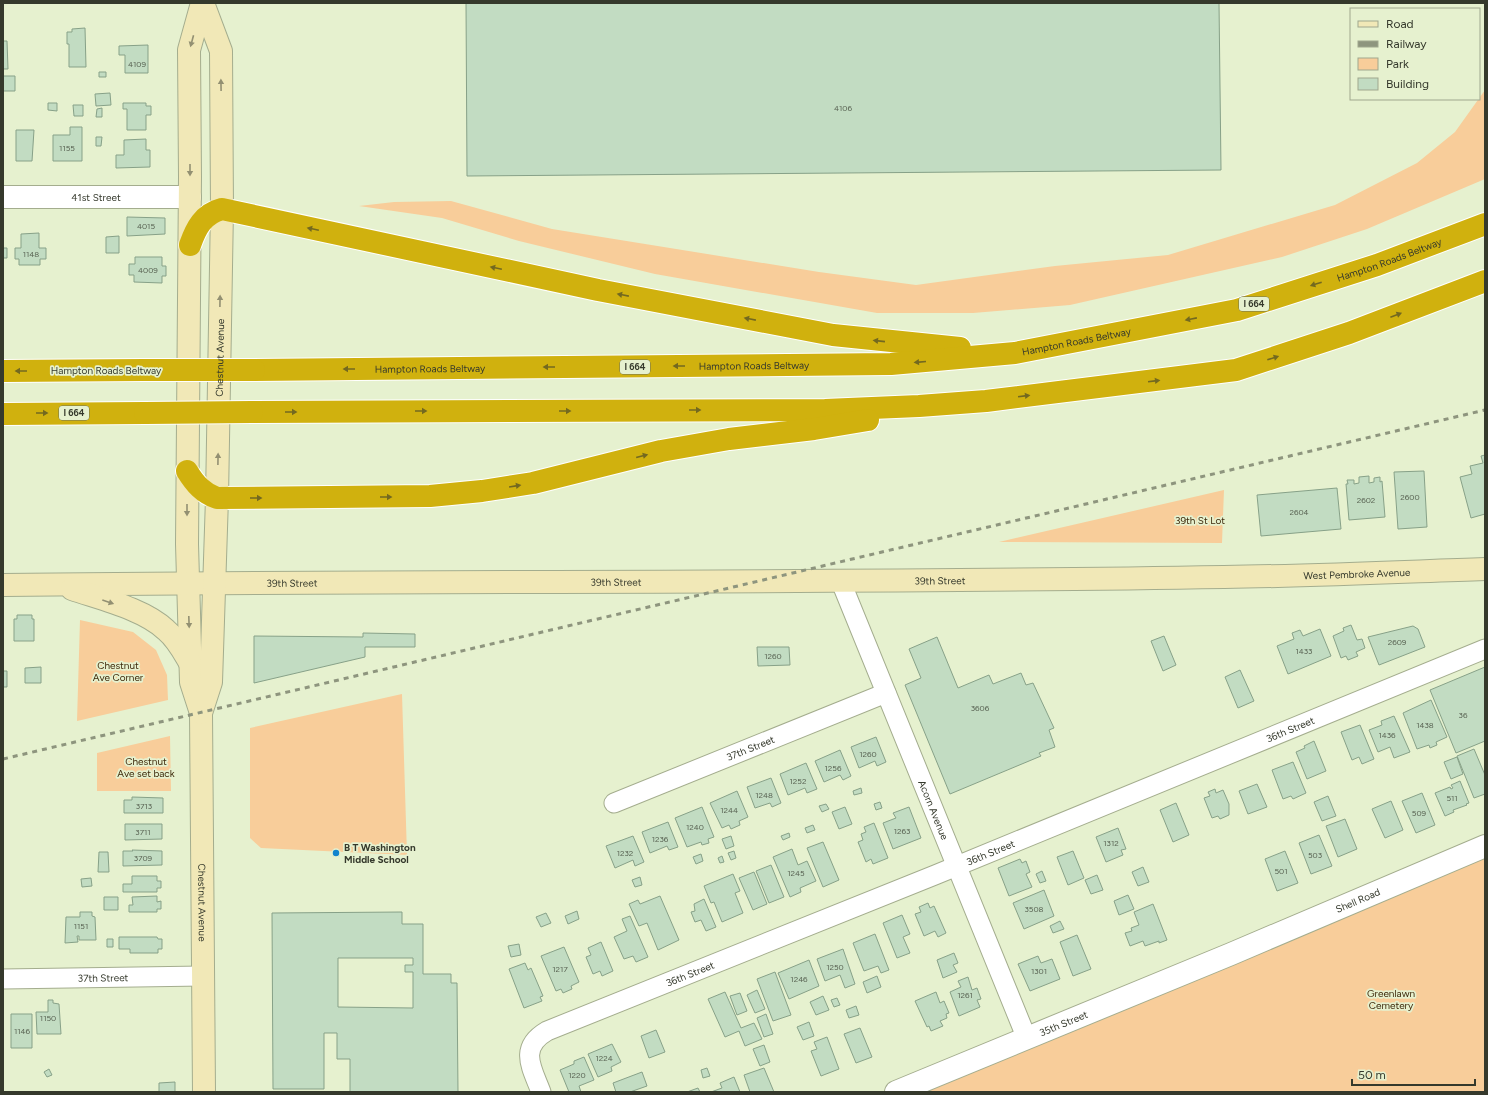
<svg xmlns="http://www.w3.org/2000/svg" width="1488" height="1095" font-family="Figtree,sans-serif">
  <rect width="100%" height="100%" fill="#e6f1cf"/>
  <path fill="#f8cd9a" d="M1485,90V179L1367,229L1282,257L1070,305L973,313H877L655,274L519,241L442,218L359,206L394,202L451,201L552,229L819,272L916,285L1055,266L1168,255L1335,205L1417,163L1455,132Z
    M1224,490L1222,543L999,542Z
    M80,620L133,632L156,650L167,675L168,700L77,721Z
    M402,694L407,855L261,848L250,838V728Z
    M170,736L171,791H97V753Z
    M1485,858V1092H923Z"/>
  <path fill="#c2dcc2" stroke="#87a188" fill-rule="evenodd" d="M466,3H1219L1221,170L467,176Z
    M85,28L86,67H69V44H67V32H72V29Z
    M3,41H7L8,69H3Z
    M148,45V73H125V55H119V46Z
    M99,72H106V77H99Z
    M3,76H15V91H3Z
    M110,93L111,105L96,106L95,94Z
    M48,103H57V111L48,110Z
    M123,103H146V106H151V115H146V130H127V109H123Z
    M73,105H83V116H74Z
    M102,108V117H96L97,109Z
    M70,127H82V161H53V135H70Z
    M16,130H34L32,161H16Z
    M96,137H102L101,146H96Z
    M146,139V150H150V167L116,168V155H124V140Z
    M127,217L165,218V234L127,236Z
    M39,233V248H46V259H40V265H19V259H15V248H21V234Z
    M119,236V253H106V237Z
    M3,248H7V258H3Z
    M135,257H162V266H166V276H162V283L134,282V275H129V264H135Z
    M1485,455V514L1471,518L1460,477L1472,474L1470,466L1483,463L1481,456Z
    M1424,471L1427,527L1398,529L1394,472Z
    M1369,476V483L1374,482V478L1380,477V482L1382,481L1385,517L1349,520L1346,484H1348L1347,480H1354V484L1359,483V477Z
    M1337,488L1341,529L1261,536L1257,495Z
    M17,615H32V619H34V641H14V619H17Z
    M1351,625L1357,640L1362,639L1365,648L1356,652L1358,656L1348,660L1346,656L1341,658L1333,636L1344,631L1343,628Z
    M1413,626L1418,629L1425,647L1379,665L1368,637Z
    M1320,629L1331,656L1288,674L1277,646L1294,639L1292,633L1300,630L1303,636Z
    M363,633L415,634V647H365V657L254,683V636L363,637Z
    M1164,636L1176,665L1163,671L1151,641Z
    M937,637L958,688L989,675L993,684L1021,673L1026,685L1033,683L1054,728L1049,730L1055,747L1039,753L1041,756L950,794L905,685L921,678L909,649Z
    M757,647H789L790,665L758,666Z
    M41,667V683H25V668Z
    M1485,667V741L1456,753L1430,690Z
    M1240,670L1254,701L1238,708L1225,677Z
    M3,671H7V687H3Z
    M1431,700L1447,737L1436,742L1437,745L1430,748L1429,745L1417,749L1403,713Z
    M1394,716L1410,752L1394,758L1390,747L1378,752L1369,730L1382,725L1381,721Z
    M1360,725L1374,759L1362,764L1359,757L1352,760L1341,732Z
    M876,737L886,762L877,766L875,761L859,768L851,747Z
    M1314,741L1326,771L1307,779L1296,752L1305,748L1304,746Z
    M1474,749L1485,775V794L1474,798L1457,756Z
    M840,750L851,776L843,780L840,775L824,782L815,761Z
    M1457,757L1463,774L1451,779L1444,762Z
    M1293,762L1306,793L1293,799L1291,796L1283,799L1272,770Z
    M806,763L817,789L807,793L805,788L788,795L780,774Z
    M771,778L781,803L772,807L770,803L755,808L747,787Z
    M1460,781L1469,803L1466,804L1467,805L1453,810L1454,812L1445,816L1435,793L1450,787L1451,789L1453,788L1451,785Z
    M1257,784L1267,807L1248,814L1239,791Z
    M861,788L862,793L854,795L853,791Z
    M1215,789L1216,793L1223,790L1229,804V815L1220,819L1218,816L1212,818L1204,798L1210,796L1208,792Z
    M737,791L748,817L739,821L740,825L731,829L729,825L722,828L710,803Z
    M1422,793L1435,825L1416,833L1402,801Z
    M1328,796L1336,816L1322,821L1314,802Z
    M132,797L163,798V813H124V800H132Z
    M1391,801L1403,830L1385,838L1372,809Z
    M880,802L882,808L876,810L874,804Z
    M1176,803L1189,835L1173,842L1160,810Z
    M826,804L829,809L822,812L819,806Z
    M702,807L714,837L708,839L709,843L702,845L701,842L687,847L675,818Z
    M845,807L852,824L839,829L832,812Z
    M909,807L921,838L893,849L883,823L896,818L893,813Z
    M1345,819L1357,849L1338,857L1326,826Z
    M668,822L678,847L669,850L667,846L650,853L642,832Z
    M874,823L888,858L873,864L871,859L866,862L858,842L863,840L861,834L866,832L864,827Z
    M125,824H162V839L125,840Z
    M813,825L815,830L807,833L805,828Z
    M1118,828L1126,849L1121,850L1123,855L1106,862L1096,837Z
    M789,833L790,837L783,840L781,836Z
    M1319,835L1332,866L1311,874L1299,843Z
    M633,836L644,862L635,866L633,860L615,868L606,846Z
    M731,836L734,846L726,849L722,839Z
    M823,842L839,880L823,887L807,848Z
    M792,849L798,865L807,861L816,881L800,888L801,892L790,897L773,857Z
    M132,850L162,851V865L123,866V851H133Z
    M734,851L736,858L731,860L728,853Z
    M1073,851L1084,878L1068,885L1057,857Z
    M1285,851L1298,883L1277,891L1265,859Z
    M99,852H108L109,872H98Z
    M701,854L703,861L696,864L693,857Z
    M722,856L724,862L720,863L718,858Z
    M1020,859L1022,863L1026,861L1030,872L1026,874L1032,887L1009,896L998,868Z
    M771,865L784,897L769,903L756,871Z
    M1143,867L1149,882L1138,886L1132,872Z
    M1042,871L1046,881L1040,883L1036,874Z
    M754,872L767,904L753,910L739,878Z
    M733,874L740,891L735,893L743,913L722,922L714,902L711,903L704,886Z
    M1097,875L1103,890L1091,894L1085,880Z
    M132,876H157V881H161V888H157V892H123V884H132Z
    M640,877L642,885L635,887L632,880Z
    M91,878L92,886L82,887L81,879Z
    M1044,890L1054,916L1024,929L1013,903Z
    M1128,895L1134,909L1119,915L1114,901Z
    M157,896V902L161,901V909H157V912H129V905H133L132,897Z
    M660,896L679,940L658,950L647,923L639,926L629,904L638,900L640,904Z
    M104,897H118V910H104Z
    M704,899L716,927L706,931L701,920L695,922L691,912L695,911L694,904Z
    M928,903L930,908L934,906L946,933L938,937L935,931L924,936L915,914L921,912L919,907Z
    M1153,904L1167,940L1159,943V941L1145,946L1143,941L1130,946L1125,933L1132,931L1131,928L1139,925L1134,912Z
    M577,911L579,919L568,924L565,916Z
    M80,912H92V916L95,917L96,940H79V936H77L78,942L65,943L66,917H80Z
    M402,912V924H423V974H451V983H457L458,1092H350V1059H337V1033H324V1089H273L272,913ZM338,958H413V965H405V972H413V1008L338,1007Z
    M546,913L551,923L541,927L536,917Z
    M902,915L910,934L903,937L910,953L897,958L883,923Z
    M630,916L648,957L636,962L633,956L624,959L614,937L627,931L622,919Z
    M1060,921L1064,929L1053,933L1050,926Z
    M875,934L889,970L881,973L878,966L864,971L853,943Z
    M1077,935L1091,969L1073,976L1060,942Z
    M119,937H157L158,939H162V949H158V953H130V949H119Z
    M107,939H113V947H107Z
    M601,942L613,971L602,976L600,971L593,974L586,957L591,955L588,948Z
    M519,944L521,955L511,957L508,946Z
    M564,947L579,982L571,986L572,989L563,993L561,989L556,991L541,956Z
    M843,949L855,984L845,988L840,975L825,981L817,959Z
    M954,953L958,963L953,965L957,972L943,978L937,960Z
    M1038,956L1041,963L1052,959L1060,979L1030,991L1018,964Z
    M809,960L819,986L789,999L778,973Z
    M525,963L528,970L531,968L543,996L540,997L542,1001L524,1008L509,969Z
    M775,972L791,1015L773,1021L757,979Z
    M877,976L881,987L867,993L863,982Z
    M968,977L972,990L977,988L981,999L977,1000L980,1007L959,1016L950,992L961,987L958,981Z
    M757,990L765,1009L755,1013L747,995Z
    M725,992L741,1028L754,1023L762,1039L745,1046L739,1031L725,1037L708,999Z
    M936,992L940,1003L944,1001L949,1013L946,1014L947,1018L940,1021L943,1026L931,1031L929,1026L927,1027L915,1001Z
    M740,993L747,1011L737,1015L730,996Z
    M823,996L829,1010L816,1015L810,1002Z
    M837,998L840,1005L834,1007L831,1000Z
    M48,1000H53V1003L59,1004L61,1034H37L36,1012H48Z
    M856,1006L859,1015L849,1018L846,1010Z
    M11,1014H32V1048H11Z
    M766,1014L773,1034L764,1037L757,1018Z
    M809,1022L814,1036L803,1040L797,1027Z
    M860,1028L872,1057L856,1063L844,1034Z
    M656,1030L665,1052L649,1058L641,1036Z
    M827,1037L839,1069L821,1076L811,1051L817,1049L814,1042Z
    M612,1044L621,1062L611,1067L612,1071L598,1077L588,1054Z
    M764,1045L770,1062L760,1066L753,1049Z
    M584,1057L594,1080L579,1086L581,1092H569L560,1070L574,1064V1061Z
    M707,1068L710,1076L703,1078L701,1070Z
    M764,1068L774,1092H750L744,1075Z
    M49,1069L52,1075L47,1077L44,1072Z
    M642,1072L647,1086L630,1092H616L613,1083Z
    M734,1077L740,1092H711L722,1088L720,1083Z
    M175,1082V1092H159V1083Z
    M698,1088L700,1092H687Z"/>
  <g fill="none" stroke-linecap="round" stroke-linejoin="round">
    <g stroke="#a4ad8e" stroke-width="21">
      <g id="minor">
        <path id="s1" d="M841,582L1027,1039"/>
        <path id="s2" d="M614,803L886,693"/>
        <path id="s3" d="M3,979L203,976"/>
        <path id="s4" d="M541,1092C532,1068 518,1048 547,1031L935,875L1485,649"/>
      </g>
    </g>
    <g stroke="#a4ad8e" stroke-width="24">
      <g id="tertiary">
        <path id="s5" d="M3,197H190"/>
        <path id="s6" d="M896,1092L1231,954L1485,846"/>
      </g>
    </g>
    <g stroke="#a4ad8e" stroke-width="24">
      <g id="secondary">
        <path id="s7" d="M202,3L189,50L190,177L187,544L191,682L201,713L204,1092"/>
        <path id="s8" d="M3,585C410,580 817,584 1224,577C1311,576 1398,572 1485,569"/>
        <path d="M72,589C101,599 144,609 166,630C177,639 183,651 190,663"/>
        <path id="s9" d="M201,713L211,682L217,498L222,209L221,51L203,3"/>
      </g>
    </g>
    <g stroke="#fff" stroke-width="24">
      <g id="motorway">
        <path d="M190,245C196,228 203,214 222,209L598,290L833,335L960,348"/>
        <path id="s10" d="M254,370L891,364L1015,353L1237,310L1377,265L1485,224"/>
        <path d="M3,371L144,370"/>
        <path d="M252,412L825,410L919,406L986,401L1236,370L1349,333L1485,281"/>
        <path d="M3,414L145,413"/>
        <path d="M187,471C195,484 203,493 217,498L430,496L482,491L533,483L661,451L729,439L814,429L868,420"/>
      </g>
    </g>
    <use href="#minor" stroke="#fff" stroke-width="19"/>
    <use href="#tertiary" stroke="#fff" stroke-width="22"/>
    <use href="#secondary" stroke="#f1e8b7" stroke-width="22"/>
    <use href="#motorway" stroke="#d0b10e" stroke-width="22"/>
    <path stroke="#8e957e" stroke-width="3" stroke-dasharray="5 5" stroke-linecap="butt" d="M3,759L1485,410"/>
    <g stroke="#fff" stroke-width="24" stroke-linecap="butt">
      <path id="motorway-bridge" d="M144,370H254
        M145,413L252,412"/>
    </g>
    <use href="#motorway-bridge" stroke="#d0b10e" stroke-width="22"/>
  </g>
  <defs><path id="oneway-solid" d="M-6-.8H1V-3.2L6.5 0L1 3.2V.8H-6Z"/></defs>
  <g fill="#939072">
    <use href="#oneway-solid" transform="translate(192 41) rotate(105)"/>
    <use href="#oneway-solid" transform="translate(221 85) rotate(-91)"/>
    <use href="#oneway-solid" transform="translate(190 170) rotate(90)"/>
    <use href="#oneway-solid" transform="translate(220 301) rotate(-89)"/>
    <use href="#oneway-solid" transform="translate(218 459) rotate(-89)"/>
    <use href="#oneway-solid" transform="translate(187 510) rotate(90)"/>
    <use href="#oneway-solid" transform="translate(108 602) rotate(19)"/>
    <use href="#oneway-solid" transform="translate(189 622) rotate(88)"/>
  </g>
  <g fill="#736920">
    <use href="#oneway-solid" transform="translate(313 229) rotate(-168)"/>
    <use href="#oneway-solid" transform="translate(496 268) rotate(-168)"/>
    <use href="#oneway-solid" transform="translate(1316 284) rotate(162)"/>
    <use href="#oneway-solid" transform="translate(623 295) rotate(-169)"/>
    <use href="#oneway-solid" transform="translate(1396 315) rotate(-21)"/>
    <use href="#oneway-solid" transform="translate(750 319) rotate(-169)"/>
    <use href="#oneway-solid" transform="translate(1191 319) rotate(169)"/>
    <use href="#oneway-solid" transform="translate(879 341) rotate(-174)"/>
    <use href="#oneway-solid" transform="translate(1273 358) rotate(-18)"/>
    <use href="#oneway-solid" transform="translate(920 362) rotate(175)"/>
    <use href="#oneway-solid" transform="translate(679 366) rotate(180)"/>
    <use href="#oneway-solid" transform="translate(549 367) rotate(180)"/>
    <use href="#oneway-solid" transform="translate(349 369) rotate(180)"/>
    <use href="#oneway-solid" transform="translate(21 371) rotate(180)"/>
    <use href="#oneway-solid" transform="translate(1154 381) rotate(-7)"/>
    <use href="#oneway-solid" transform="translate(1024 396) rotate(-7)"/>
    <use href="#oneway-solid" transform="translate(695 410)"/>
    <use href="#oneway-solid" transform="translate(421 411)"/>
    <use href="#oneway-solid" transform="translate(565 411)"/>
    <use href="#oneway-solid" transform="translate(291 412)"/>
    <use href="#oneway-solid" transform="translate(42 413)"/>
    <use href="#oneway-solid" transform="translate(642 456) rotate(-14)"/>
    <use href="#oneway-solid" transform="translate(515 486) rotate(-9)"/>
    <use href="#oneway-solid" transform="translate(386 497)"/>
    <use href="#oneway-solid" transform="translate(256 498)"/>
  </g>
  <circle fill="#1084cd" stroke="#e6f1cf" stroke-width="1.5" cx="336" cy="853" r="4"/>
  <g text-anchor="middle" stroke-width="3.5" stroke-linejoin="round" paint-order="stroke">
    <g font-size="8" fill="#586252">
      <text x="137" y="67">4109</text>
      <text x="843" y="111">4106</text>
      <text x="67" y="151">1155</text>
      <text x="146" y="229">4015</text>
      <text x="31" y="257">1148</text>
      <text x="148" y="273">4009</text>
      <text x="1410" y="500">2600</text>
      <text x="1366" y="503">2602</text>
      <text x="1299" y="515">2604</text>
      <text x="1397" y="645">2609</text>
      <text x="1304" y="654">1433</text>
      <text x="773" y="659">1260</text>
      <text x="980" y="711">3606</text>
      <text x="1463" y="718">36</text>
      <text x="1425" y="728">1438</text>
      <text x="1387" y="738">1436</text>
      <text x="868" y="757">1260</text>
      <text x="833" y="771">1256</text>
      <text x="798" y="784">1252</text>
      <text x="764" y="798">1248</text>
      <text x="1452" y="801">511</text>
      <text x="144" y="809">3713</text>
      <text x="729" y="813">1244</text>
      <text x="1419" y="816">509</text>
      <text x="695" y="830">1240</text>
      <text x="902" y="834">1263</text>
      <text x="143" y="835">3711</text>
      <text x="660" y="842">1236</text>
      <text x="1111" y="846">1312</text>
      <text x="625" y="856">1232</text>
      <text x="1315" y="858">503</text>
      <text x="143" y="861">3709</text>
      <text x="1281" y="874">501</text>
      <text x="796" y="876">1245</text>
      <text x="1034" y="912">3508</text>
      <text x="81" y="929">1151</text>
      <text x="835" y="970">1250</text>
      <text x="560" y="972">1217</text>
      <text x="1039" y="974">1301</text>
      <text x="799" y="982">1246</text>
      <text x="965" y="998">1261</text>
      <text x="48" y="1021">1150</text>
      <text x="22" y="1034">1146</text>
      <text x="604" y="1061">1224</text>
      <text x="577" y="1078">1220</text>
    </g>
    <g fill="#e6f1cf" stroke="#6a705d" stroke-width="1">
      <rect x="1239" y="297" width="30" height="14" rx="3"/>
      <rect x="620" y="360" width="30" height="14" rx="3"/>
      <rect x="59" y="406" width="30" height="14" rx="3"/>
    </g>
    <g font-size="9" font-weight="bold" fill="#35392c">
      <text x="1254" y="307">I 664</text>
      <text x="635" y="370">I 664</text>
      <text x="74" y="416">I 664</text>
    </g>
    <g font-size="10" fill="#35392c" stroke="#e6f1cf">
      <text dy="4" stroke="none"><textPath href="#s5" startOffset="93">41st Street</textPath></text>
      <text dy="4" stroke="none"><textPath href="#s10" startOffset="1148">Hampton Roads Beltway</textPath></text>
      <text dy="4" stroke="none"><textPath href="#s10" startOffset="824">Hampton Roads Beltway</textPath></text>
      <text dy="4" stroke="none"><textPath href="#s9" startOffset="357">Chestnut Avenue</textPath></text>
      <text dy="4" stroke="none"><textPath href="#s10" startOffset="500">Hampton Roads Beltway</textPath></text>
      <text dy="4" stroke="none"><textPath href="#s10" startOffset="176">Hampton Roads Beltway</textPath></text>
      <text x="106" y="374">Hampton Roads Beltway</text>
      <text dy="4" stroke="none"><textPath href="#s8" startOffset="1354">West Pembroke Avenue</textPath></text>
      <text dy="4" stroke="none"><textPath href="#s8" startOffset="937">39th Street</textPath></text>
      <text dy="4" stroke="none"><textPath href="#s8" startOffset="289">39th Street</textPath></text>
      <text dy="4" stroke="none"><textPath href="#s8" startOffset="613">39th Street</textPath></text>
      <text dy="4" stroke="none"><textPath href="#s4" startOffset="872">36th Street</textPath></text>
      <text dy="4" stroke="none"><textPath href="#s2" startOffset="147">37th Street</textPath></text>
      <text dy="4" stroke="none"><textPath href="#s1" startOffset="246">Acorn Avenue</textPath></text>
      <text dy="4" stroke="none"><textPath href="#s4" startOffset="548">36th Street</textPath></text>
      <text dy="4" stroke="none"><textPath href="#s6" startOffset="500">Shell Road</textPath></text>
      <text dy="4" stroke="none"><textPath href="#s7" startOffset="903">Chestnut Avenue</textPath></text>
      <text dy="4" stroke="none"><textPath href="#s4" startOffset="224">36th Street</textPath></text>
      <text dy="4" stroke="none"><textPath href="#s3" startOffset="100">37th Street</textPath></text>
      <text dy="4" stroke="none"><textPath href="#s6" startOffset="181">35th Street</textPath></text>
    </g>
    <g font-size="10" fill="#3f2a0c" stroke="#e6f1cf">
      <text x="1200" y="524">39th St Lot</text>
      <text x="118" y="669">Chestnut<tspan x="118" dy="12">Ave Corner</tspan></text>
      <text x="146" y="765">Chestnut<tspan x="146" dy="12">Ave set back</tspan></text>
      <text x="1391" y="997">Greenlawn<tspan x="1391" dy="12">Cemetery</tspan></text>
    </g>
    <g font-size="10" font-weight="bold" fill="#35392c" stroke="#e6f1cf" text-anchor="start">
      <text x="344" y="851">B T Washington<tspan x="344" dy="12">Middle School</tspan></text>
    </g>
  </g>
  <rect width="1488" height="1095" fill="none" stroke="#35392c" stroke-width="8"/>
  <rect x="1350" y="8" width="130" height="92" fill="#e6f1cf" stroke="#9fa78e"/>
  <rect x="1358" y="21" width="20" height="6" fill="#f1e8b7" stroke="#9fa78e"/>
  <text x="1386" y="28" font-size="12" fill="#35392c">Road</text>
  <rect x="1358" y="41" width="20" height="6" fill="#8e957e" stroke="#9fa78e"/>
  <text x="1386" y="48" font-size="12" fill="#35392c">Railway</text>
  <rect x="1358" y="58" width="20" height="12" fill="#f8cd9a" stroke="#9fa78e"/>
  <text x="1386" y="68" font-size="12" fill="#35392c">Park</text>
  <rect x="1358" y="78" width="20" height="12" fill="#c2dcc2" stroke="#9fa78e"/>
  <text x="1386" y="88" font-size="12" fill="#35392c">Building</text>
  <path d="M1352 1079v6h123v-6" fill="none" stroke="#35392c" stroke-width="2"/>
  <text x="1358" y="1079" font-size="12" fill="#35392c" stroke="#e6f1cf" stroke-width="3" paint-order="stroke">50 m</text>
</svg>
